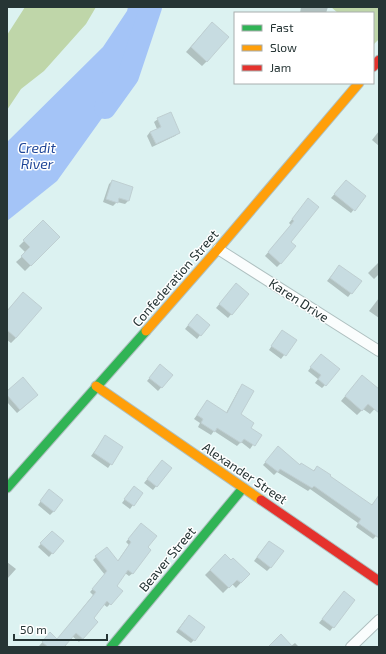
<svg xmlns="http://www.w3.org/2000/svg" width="386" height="654" font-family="'Exo 2',sans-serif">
  <rect width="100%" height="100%" fill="#dcf2f1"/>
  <path fill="#bfd6a9" d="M25,7H96L86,24L44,71L21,89L7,110V35Z
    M331,7H379V39L373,45V13H338Z"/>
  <path fill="#a4c4f7" d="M128,7H162L138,48L115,100L57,181L7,221V142L103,47L127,11Z"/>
  <path fill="#0003" d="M301,7H328L326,13H300Z
    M207,28V61L202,66L186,52Z
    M158,119L179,133L175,136L152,147L147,136L150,132L157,129L154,122Z
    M379,131V146L372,140Z
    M112,181L128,201L125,204L117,202L113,206L103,202L109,184Z
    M346,181L365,196L351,213L331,198Z
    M305,203L281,263L277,267L265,256L291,225L289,223Z
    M43,222L59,237L25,271L16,262L26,253L19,246Z
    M378,263L379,274L374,279L368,273Z
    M336,270L360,282L348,297L327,281Z
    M233,288L248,294L228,318L216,308Z
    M23,293L16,338L11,343L7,340V311Z
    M379,298V318L369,311Z
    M193,319L208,325L197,339L185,329Z
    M279,335L295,341L281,359L269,350Z
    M318,358L325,385L322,388L315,383L318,379L308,371Z
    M157,369L172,375L158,391L147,381Z
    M357,382L379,398V404L370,414L363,409L357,415L341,401Z
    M243,385L240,414L250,428L260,435L250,449L241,442L237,446L214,431L211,435L198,427L200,423L194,419L207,401L226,413L239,389Z
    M7,392L34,398L17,413L7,402Z
    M105,437L122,448L108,468L91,456Z
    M275,451L299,466L301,464L313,471L317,467L371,506L375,502L379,505V532L376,536L373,539L356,527L358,523L310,489L308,491L277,472L274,475L263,465Z
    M159,465L171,468L153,490L144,483Z
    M134,487L133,505L130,509L122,503Z
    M46,494L54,511L50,515L38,505Z
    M138,527L147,547L133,573L129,576L125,573L116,586L110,604L107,607L103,604L92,618L96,622L79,642L72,636L63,647H41L39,646L47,637L57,640L93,595L90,592L105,575L93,560L96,557L117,562L129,545L126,542Z
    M49,535L62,541L49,557L38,547Z
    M266,545L271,567L267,571L254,561Z
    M225,555L249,574L236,588L232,584L223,593L205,575Z
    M7,562L16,569L7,579Z
    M344,592L354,600L330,631L319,623Z
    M185,620L194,640L191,643L176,632Z
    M295,643L299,647H269L291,646Z"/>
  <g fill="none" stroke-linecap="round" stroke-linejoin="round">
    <path stroke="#a4c4f7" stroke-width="22" d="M105,108L128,76L151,7"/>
  </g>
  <path fill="#c7dce1" stroke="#bfcfd2" d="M212,22L229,37L207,62L191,47Z
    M171,112L180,133L156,144L150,132L161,127L157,118Z
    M112,180L133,187L129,201L119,198L118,203L106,199Z
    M346,180L366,196L355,211L334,194Z
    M308,198L319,207L291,242L296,246L281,264L268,252L294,221L292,219Z
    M43,220L60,237L31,266L21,256L30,247L23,240Z
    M339,265L362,281L352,294L330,278Z
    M236,283L249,294L232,315L219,304Z
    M23,292L42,308L16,338L7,330V311Z
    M197,314L210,325L201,336L188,325Z
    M282,330L297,340L286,356L271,346Z
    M321,354L340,369L326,386L318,379L321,375L310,367Z
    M160,364L173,375L162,388L149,378Z
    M362,375L379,389V413L368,404L362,411L345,396Z
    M23,377L38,395L20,410L7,395V391Z
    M242,384L254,391L241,414L254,423L251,428L262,435L255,446L244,439L241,443L217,428L215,432L201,423L203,419L197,415L207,400L227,413Z
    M105,435L123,447L112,465L94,453Z
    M278,446L300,465L301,463L314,471L317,466L331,475L330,476L372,505L379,495V538L358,523L361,519L314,486L312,488L280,469L278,472L265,462Z
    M162,460L172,468L157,487L147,479Z
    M134,486L143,493L134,506L124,499Z
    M49,489L63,500L54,512L40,501Z
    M141,523L157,536L148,547L151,550L133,574L128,570L117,586L123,591L111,605L107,601L94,618L98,622L83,639L76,633L65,646L67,647H48L42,642L50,632L57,639L96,592L92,589L107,571L95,556L107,547L118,561L131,542L128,539Z
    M52,531L64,541L53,554L40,543Z
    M269,541L284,551L271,568L257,557Z
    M225,554L231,560L233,558L250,574L241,583L237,580L229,588L210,570Z
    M344,591L355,600L334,628L322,619Z
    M189,615L205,627L195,641L179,629Z
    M281,634L293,647H268Z"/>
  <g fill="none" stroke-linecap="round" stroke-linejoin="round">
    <g stroke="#afc0c0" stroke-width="12">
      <path id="street" d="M218,249L379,351
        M351,647L379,620"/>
    </g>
    <g stroke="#afc0c0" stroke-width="11">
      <path id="fast" d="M7,488L146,331
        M111,647L243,488"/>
    </g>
    <g stroke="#afc0c0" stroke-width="11">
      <path id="slow" d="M146,331L218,249L359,83
        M96,386L261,500"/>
    </g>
    <g stroke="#afc0c0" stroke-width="11">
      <path id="jam" d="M373,67L379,60
        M261,500L379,581"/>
    </g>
    <use href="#street" stroke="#fafdfd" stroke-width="10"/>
    <use href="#fast" stroke="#30b455" stroke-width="9"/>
    <use href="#slow" stroke="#ff9f0a" stroke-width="9"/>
    <use href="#jam" stroke="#e5322d" stroke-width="9"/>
  </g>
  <g text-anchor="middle" stroke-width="3" stroke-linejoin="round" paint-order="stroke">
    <g font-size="13" fill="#263535" stroke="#fff">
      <text transform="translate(175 278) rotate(-49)" y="5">Confederation Street</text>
      <text transform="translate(299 300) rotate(33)" y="5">Karen Drive</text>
      <text transform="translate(245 473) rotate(34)" y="5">Alexander Street</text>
      <text transform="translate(167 559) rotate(-50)" y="5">Beaver Street</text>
    </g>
    <g font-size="14" font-style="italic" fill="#204799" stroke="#fff">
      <text x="37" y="153">Credit<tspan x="37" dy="16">River</tspan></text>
    </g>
  </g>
  <rect width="386" height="654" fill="none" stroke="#263535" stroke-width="16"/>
  <rect x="234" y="12" width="140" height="72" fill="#ffffff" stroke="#a8aeae"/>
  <rect x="242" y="25" width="20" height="6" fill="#30b455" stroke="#a8aeae"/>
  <text x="270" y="32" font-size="12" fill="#263535">Fast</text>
  <rect x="242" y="45" width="20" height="6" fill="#ff9f0a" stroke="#a8aeae"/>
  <text x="270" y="52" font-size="12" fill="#263535">Slow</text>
  <rect x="242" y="65" width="20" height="6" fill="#e5322d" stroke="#a8aeae"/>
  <text x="270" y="72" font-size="12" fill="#263535">Jam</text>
  <path d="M14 634v6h93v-6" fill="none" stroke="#263535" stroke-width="2"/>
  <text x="20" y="634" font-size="12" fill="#263535" stroke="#ffffff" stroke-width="3" paint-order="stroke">50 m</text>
</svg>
